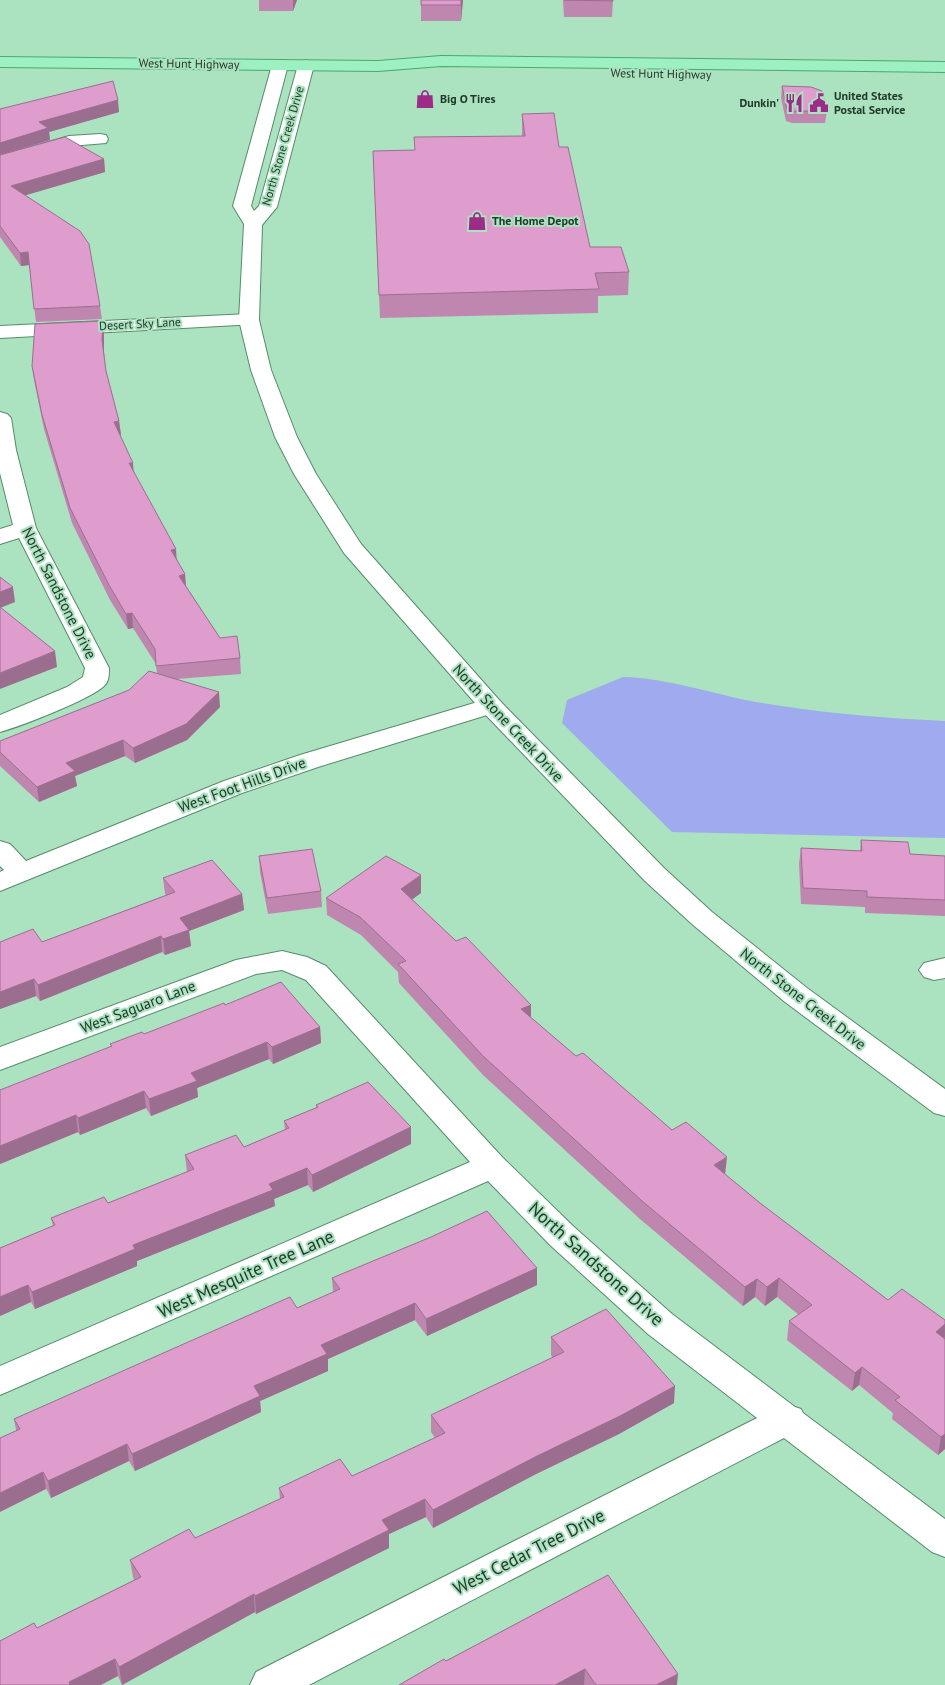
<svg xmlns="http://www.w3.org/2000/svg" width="945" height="1685" font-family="'PT Sans',sans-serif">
  <rect width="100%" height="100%" fill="#abe2bf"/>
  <path fill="#9fabee" d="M623,677C668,678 712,694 756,702C819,713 882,718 945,721V838L672,832L562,723L567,700Z"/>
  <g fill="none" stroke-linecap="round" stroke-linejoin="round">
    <g stroke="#578b6b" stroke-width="2">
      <path id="minor" d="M100,134L106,135L108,139L106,143L70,146L0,166V156L69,136Z
        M249,314L256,316L259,320L256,324L0,338V326Z
        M0,412L7,414L11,418L16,450L36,528L109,668C109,674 109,682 104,686C91,699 19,727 0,732V715L67,687L83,677L85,668L19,538L0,544V529L13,525L0,473Z
        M491,698L500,701L504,706L500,711L318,767L242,793L0,891V872L4,870L0,866V841L10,844L26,861L224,781L300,755Z
        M282,951L307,957L326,966L503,1158L574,1227L672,1314L795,1407L801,1409L803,1413L945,1519V1557L932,1552L784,1438L309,1685H250L256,1672L757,1418L648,1334L550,1245L488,1181L0,1395V1366L470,1162L306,980L282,970L256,974L0,1070V1047L236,960Z
        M945,958V978L934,980L924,977L919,970L924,963Z"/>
    </g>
    <g stroke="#578b6b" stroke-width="2">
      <path id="tertiary" d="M280,60L288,65L251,206L254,211L259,206L298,65L306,60L314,65L277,207L262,225L259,320L271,370L297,437L316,474L361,544L500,701L665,869L712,912L807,988L945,1089V1116L934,1113L785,1002L692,924L645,881L482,711L344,553L294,474L275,437L251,370L239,320L244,224L233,206L272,65Z"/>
    </g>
    <g stroke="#47a973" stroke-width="2">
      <path id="primary" d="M441,56L945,62V72L441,66L378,71L0,67V57L378,61Z"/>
    </g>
    <use href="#minor" fill="#fff" fill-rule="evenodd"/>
    <use href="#tertiary" fill="#fff" fill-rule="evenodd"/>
    <use href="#primary" fill="#9df0c2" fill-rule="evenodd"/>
  </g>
  <path fill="#bf87b0" d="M259,0H297L293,11H259Z
    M421,0H463L461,21H421Z
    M563,0H613L612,17H564Z
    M782,86L827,111L825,123H792L786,121L781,98Z
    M0,109L119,112L49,132L50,140L6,153L104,159L105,172L25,195L100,306L102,319L36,322L29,265L21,266L0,237Z
    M522,114L559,147L590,247L629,272L628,295L598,296V313L380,318L374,173L415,150L522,136Z
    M103,321L104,334V352L106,371L119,421L121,435H120L133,471L177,560L185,574L186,586L220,638L240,658L241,674L177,679L220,707L187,740L135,763L125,756L75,776L77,786L39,802L0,766V741L129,690L157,673L156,664L133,628L128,629L110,600L72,523L44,429L34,380L32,366Z
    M861,840L910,854L945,856V916L865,913V907L801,904L799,864L801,848L860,851Z
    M259,856L321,891L322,907L268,914L260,872Z
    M163,878L242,894L244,910L189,931L191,946L165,955L162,952L40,1001L36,996L0,1009L42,942L166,895L165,894Z
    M421,893L412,899L531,1018L576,1056L672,1130L760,1203L888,1300L945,1320V1449L938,1455L892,1419L893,1413L859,1385L852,1391L787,1340L789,1321L799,1315L777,1297L765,1306L755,1297L743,1306L640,1219L483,1075L399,983L398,972L361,935L327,915L326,898Z
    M225,1005L320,1027L321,1043L273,1064L269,1059L197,1088L198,1097L151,1116L146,1108L80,1135L78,1132L0,1164L111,1047L110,1044L144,1034Z
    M316,1105L411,1127V1144L313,1192L308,1185L274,1199L275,1206L137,1261V1266L35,1309L31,1302L0,1316V1248L53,1226L51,1218L108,1203L187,1172L185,1155L244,1147L285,1130L284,1121L316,1108Z
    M537,1268V1285L427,1336L415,1320L328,1359V1371L260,1401L261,1412L135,1471L129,1461L51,1498L16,1430L14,1419L297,1308L333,1292L332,1278Z
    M551,1337L674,1403L619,1434L536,1474L433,1528L426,1517L389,1534V1548L256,1614L255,1612L122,1685L118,1676L37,1628L134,1580L133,1577L130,1560L195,1538L280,1499L279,1488L352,1476L435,1438L431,1432V1415L553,1358L551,1355Z
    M608,1575L677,1685H399L446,1661Z"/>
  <path fill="#9b6e90" d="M293,0H297L293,11Z
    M461,0H463L461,21Z
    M118,100L119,112L49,132L50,140L0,155V143L39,122Z
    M104,159L105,172L13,199L11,186Z
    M28,252L29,265L21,266L20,253Z
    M103,321L104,334V354L102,340Z
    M119,421L121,435L116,436L114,422Z
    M129,463H133L134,477Z
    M176,549L177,564L171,550Z
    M185,574L186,589L179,576Z
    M13,587L15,602L0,608V592Z
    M132,613L133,628L128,629L126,614Z
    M55,651L57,667L0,689V673Z
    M219,692L220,707L187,740L135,763L133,748Z
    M123,740L125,756L75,776L77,786L39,802L37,787L66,763Z
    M421,875V893L402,907L401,889Z
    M242,894L244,910L189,931L191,946L165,955L163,939L180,918Z
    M161,936L162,952L40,1001L38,985Z
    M34,979L36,996L0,1009V992Z
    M531,1005V1023L521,1009Z
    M320,1027L321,1043L273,1064L272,1047Z
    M267,1042L269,1059L197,1088L198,1097L151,1116L149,1099L191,1073Z
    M144,1091L146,1108L80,1135L78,1118Z
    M76,1115L78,1132L0,1164V1146Z
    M411,1127V1144L313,1192L312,1175Z
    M727,1157L725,1175L714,1165Z
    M307,1168L308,1185L274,1199L275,1206L137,1261V1266L35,1309L32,1292L133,1245L269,1184Z
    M537,1268V1285L427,1336L426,1319Z
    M779,1278L777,1297L765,1306L767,1287Z
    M757,1279L755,1297L743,1306L745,1287Z
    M28,1285L31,1302L0,1316V1297Z
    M415,1303V1320L328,1359V1371L260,1401L261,1412L135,1471L132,1454L254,1386L321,1345Z
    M945,1324V1336L944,1341L936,1332Z
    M862,1367L859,1385L852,1391L855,1373Z
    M675,1386L674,1403L619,1434L536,1474L433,1528V1510L537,1456Z
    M945,1434V1449L938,1455L941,1437Z
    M127,1444L129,1461L51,1498L48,1481Z
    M43,1472L46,1489L0,1512V1493Z
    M425,1499L426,1517L389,1534V1548L256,1614L255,1596L382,1520Z
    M254,1594L255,1612L122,1685L119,1667Z
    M115,1659L118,1676L101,1685H69V1682Z
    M585,1669L584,1685H555Z
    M678,1674L677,1685H656Z"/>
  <path fill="#de9dcd" stroke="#9b6e90" d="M421,0H461V5H421Z
    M564,0H613V1Z
    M113,81L118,100L39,122L48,128L0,143V109Z
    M782,86L811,87L822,91L827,111H793L787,109Z
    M554,113L559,147H568L590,247H621L629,272L595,273L599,289L379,295L373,151L415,150L414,137L525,136L522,114Z
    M65,137L104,159L11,186L80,231L89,244L100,306L34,309L28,252L20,253L0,226V155Z
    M103,321L102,340L106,371L119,421L114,422L133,463H129L176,549L171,550L185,574L179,576L220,638L237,636L240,658L156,666L155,649L132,613L126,614L109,585L70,508L42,415L32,366L35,324Z
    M0,577L13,587L0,592Z
    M0,607L55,651L0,673Z
    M149,671L219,692L186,724L133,748L123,740L66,763L75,771L37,787L0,752V741L129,690Z
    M861,840L908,842L910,854L945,856V900L867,897V891L803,888L801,848L862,851Z
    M312,849L321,891L267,898L259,856Z
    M386,856L421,875L401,889L456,941L466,937L531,1005L521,1009L576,1056L583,1053L672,1130L686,1122L727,1157L714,1165L760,1203L888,1300L902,1289L945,1320V1324L936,1332L945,1339V1434L941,1437L895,1400L900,1397L862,1367L855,1373L789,1321L812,1305L779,1278L767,1287L757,1279L745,1287L642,1201L483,1056L398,964L406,961L360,917L326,898Z
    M212,860L242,894L180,918L189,930L163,939L161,936L38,985L34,979L0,992V942L33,929L42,942L175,892L163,878Z
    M281,982L320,1027L272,1047L267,1042L191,1073L197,1081L149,1099L144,1091L78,1118L76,1115L0,1146V1090L112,1046L110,1044L142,1032L144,1034L224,1003L225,1005Z
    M368,1082L411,1127L312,1175L307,1168L269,1184L273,1190L133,1245L135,1249L32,1292L28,1285L0,1297V1248L55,1225L51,1218L104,1197L108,1203L194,1169L185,1155L236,1135L244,1147L289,1128L284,1121L318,1107L316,1105Z
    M487,1211L537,1268L426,1319L415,1303L321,1345L327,1354L254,1386L260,1396L132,1454L127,1444L48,1481L43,1472L0,1493V1438L20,1429L14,1419L290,1297L297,1308L340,1289L332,1278L431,1237Z
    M606,1309L675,1386L620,1416L537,1456L433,1510L425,1499L382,1520L389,1530L255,1596L254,1594L119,1667L115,1659L69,1682L70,1685H0V1641L34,1623L37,1628L141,1577L130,1560L189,1529L195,1538L284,1497L279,1488L340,1459L352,1476L445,1433L431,1415L564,1352L551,1337Z
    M608,1575L678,1674L656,1685H596L585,1669L555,1685H399L444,1659L446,1661Z"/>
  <defs>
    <g id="shop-bare" transform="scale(1.5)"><path d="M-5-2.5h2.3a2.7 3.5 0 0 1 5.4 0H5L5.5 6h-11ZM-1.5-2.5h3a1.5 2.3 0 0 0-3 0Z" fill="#9d2c89" stroke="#abe2bf" stroke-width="2.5" paint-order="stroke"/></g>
    <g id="restaurant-bare" transform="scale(1.5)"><path d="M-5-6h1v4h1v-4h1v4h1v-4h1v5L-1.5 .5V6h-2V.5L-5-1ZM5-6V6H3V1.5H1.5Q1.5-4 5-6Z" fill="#9d2c89" stroke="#abe2bf" stroke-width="2.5" paint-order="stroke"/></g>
    <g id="civic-bare" transform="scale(1.5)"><path d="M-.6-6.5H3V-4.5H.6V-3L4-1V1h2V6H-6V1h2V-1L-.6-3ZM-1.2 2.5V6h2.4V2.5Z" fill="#9d2c89" stroke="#abe2bf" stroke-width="2.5" paint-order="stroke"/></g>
  </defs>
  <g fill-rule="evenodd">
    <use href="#shop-bare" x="425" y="99"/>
    <use href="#restaurant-bare" x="794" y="103"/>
    <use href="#civic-bare" x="819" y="103"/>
    <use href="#shop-bare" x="477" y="221"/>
  </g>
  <g text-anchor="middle" stroke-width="4" stroke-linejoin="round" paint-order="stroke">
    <g font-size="12" fill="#23392b" stroke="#abe2bf">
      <text transform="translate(189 64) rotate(1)" y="4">West Hunt Highway</text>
      <text transform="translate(661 74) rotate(1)" y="4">West Hunt Highway</text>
      <text transform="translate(283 146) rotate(-74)" y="4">North Stone Creek Drive</text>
      <text transform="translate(140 324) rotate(-3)" y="4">Desert Sky Lane</text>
    </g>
    <g font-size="12" font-weight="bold" fill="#23392b" stroke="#abe2bf" text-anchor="start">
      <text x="834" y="100">United States<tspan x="834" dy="14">Postal Service</tspan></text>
      <text x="440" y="103">Big O Tires</text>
      <text x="779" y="107" text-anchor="end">Dunkin'</text>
      <text x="492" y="225">The Home Depot</text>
    </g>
    <g font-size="15" fill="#23392b" stroke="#abe2bf">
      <text transform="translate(59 593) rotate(63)" y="5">North Sandstone Drive</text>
      <text transform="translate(508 723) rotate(47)" y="5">North Stone Creek Drive</text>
      <text transform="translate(242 785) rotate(-20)" y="5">West Foot Hills Drive</text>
      <text transform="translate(803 999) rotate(38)" y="5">North Stone Creek Drive</text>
      <text transform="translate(138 1007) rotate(-21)" y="5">West Saguaro Lane</text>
    </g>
    <g font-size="18" fill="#23392b" stroke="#abe2bf">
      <text transform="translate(596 1264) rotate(42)" y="6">North Sandstone Drive</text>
      <text transform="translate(246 1274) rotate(-24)" y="6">West Mesquite Tree Lane</text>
      <text transform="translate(529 1552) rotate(-27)" y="6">West Cedar Tree Drive</text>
    </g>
  </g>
</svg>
